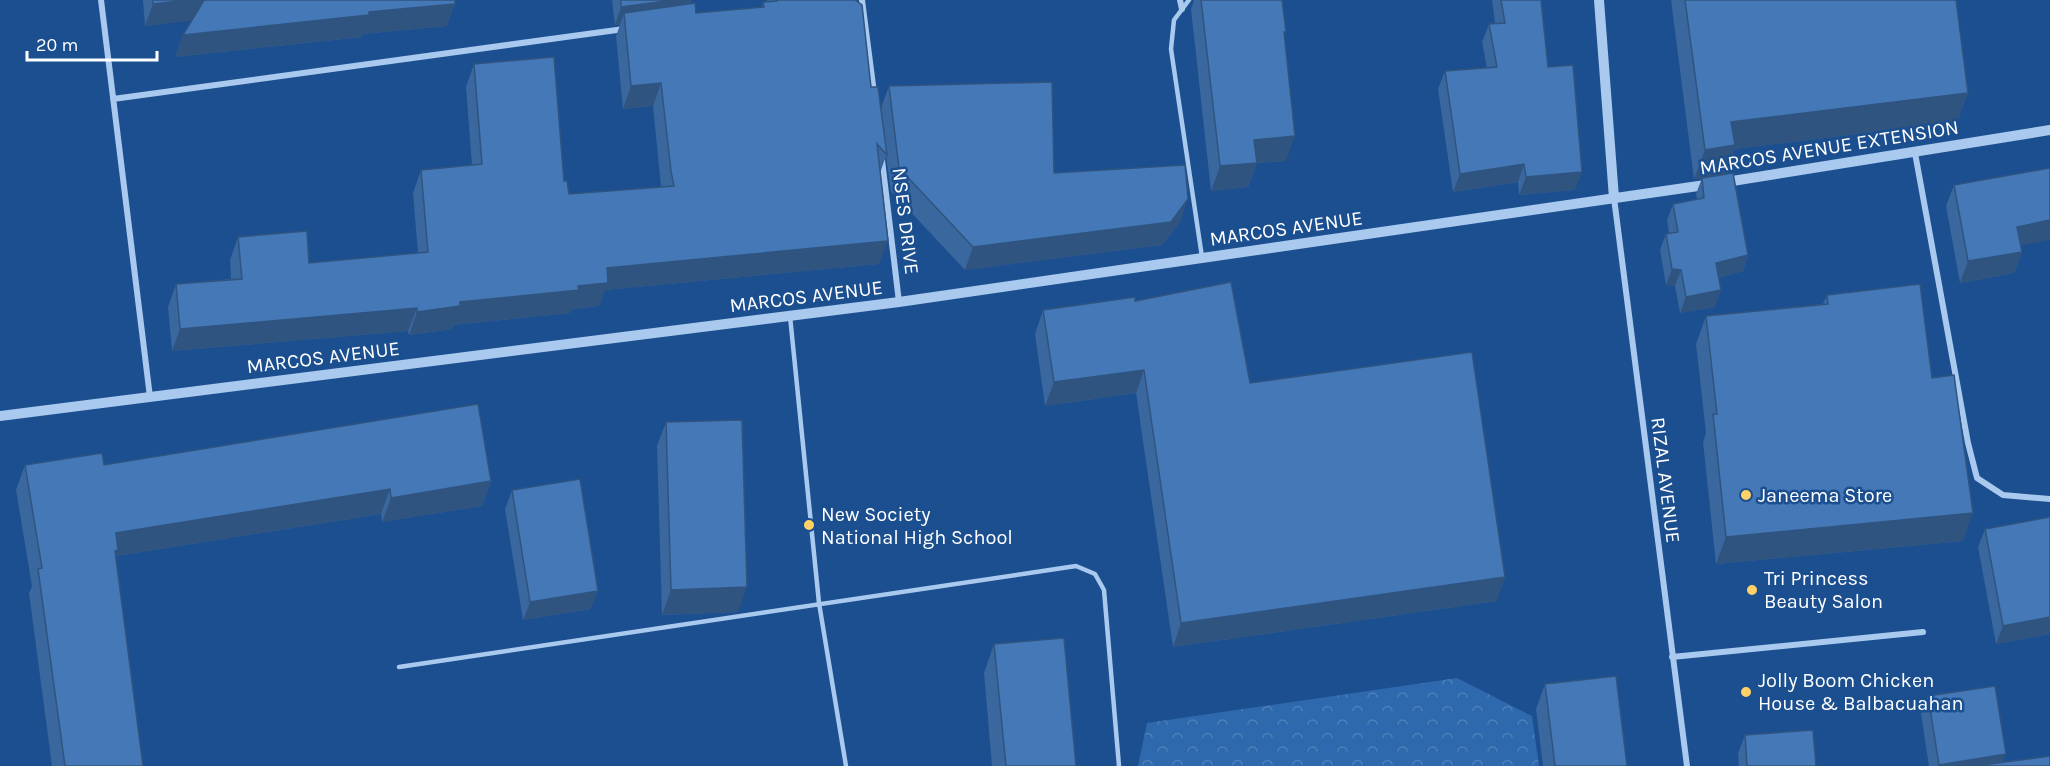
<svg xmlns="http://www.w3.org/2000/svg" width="2050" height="766" font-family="Karla,sans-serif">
  <defs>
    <pattern id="forest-crowns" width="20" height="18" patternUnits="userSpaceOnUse" patternTransform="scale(1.5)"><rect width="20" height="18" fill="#2e69ad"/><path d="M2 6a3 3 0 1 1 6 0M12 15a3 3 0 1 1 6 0" fill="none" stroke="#4d80b9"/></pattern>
  </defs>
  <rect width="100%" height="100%" fill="#1b4f8f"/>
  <path fill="url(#forest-crowns)" d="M1457,678L1532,716L1539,766H1138L1147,723Z"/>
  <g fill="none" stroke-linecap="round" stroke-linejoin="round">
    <path stroke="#a9c9ee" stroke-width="4.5" d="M1189,0L1174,20L1171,49L1202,257
      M790,316L819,603L846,766
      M399,667L1076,566L1095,574L1104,590L1119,766"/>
    <path stroke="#a9c9ee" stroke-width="6" d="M101,0L150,397
      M862,0L874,93
      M1180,0L1182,9
      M113,99L624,29
      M1915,153L1968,443L1977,478L2003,495L2050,499
      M882,160L899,302
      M1614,198L1687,766
      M1672,657L1923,632"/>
    <path stroke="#a9c9ee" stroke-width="10" d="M1599,0L1614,198
      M0,416L899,302L1726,182L2050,130"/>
  </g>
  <path fill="#3a679d" d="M143,0H455L447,26L363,34L362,37L175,57L183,35L191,20L145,26Z
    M612,0H691L690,4L696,13L762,7L763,2H767V0H855L871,87L881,108L889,86L1054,173L1180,222L1162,245L965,270L891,191L886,156L880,173L879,264L605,290L599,306L572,309L570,313L453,325L452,329L409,335L408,331L172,351L168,307L176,284L231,279L230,260L238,237L309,263L418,253L413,193L421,170L472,165L466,87L474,64L564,181L569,194L661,187L653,106L623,109L616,36L620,25H615Z
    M1194,0H1282L1284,36L1286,161L1257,163L1248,187L1211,191L1191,9Z
    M1492,0H1541L1548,67L1575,190L1519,195L1518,182L1453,192L1438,89L1445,71L1487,68L1482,42L1489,24L1495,23Z
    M1671,0H1956L1968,93L1957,122L1734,149L1725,174L1748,255L1743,271L1718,278L1715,307L1680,313L1675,286L1666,285L1660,250L1666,234L1669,233L1667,220L1673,204L1697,200L1696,194L1702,178L1694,179Z
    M1954,185L2022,252L2014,273L1960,283L1946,206Z
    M1827,295L1932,378L1963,541L1716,564L1703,442L1706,433L1696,344L1706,316L1823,304Z
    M1135,301L1250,383L1497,601L1173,647L1136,393L1045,406L1035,334L1043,310Z
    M666,422L738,612L662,615L657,446Z
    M25,465H104L491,481L482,506L382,522L381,514L116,556V558L143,766H52L29,593L32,586L16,490Z
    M512,490L591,609L523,620L505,509Z
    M2050,517V634L1996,644L1978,547L1985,529Z
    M994,644L1076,766H992L984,673Z
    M1545,684L1627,766H1543L1536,709Z
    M1928,696L2003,762L2050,766H1929L1921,714Z
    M1745,735L1816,766H1739L1738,753Z"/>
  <path fill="#305480" d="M189,0H204L197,20L145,26L153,4Z
    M674,0H691L685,16L624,13L620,25H615L621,7Z
    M455,4L447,26L363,34L362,37L175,57L183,35L369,12Z
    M661,83L653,106L623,109L631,86Z
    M1968,93L1957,122L1734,149L1725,175L1694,179L1705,150L1731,122Z
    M1295,136L1286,161L1257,163L1248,187L1211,191L1220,166L1254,140Z
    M1524,164L1518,182L1453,192L1460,174Z
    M1582,172L1575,190L1519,195L1526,177Z
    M1188,199L1180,222L1162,245L965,270L973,247Z
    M2050,220V240L2009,248L2017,227Z
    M888,241L879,264L605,290L599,306L572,309L570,313L453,325L452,329L409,335L417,312L460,302L578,286L607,268Z
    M2022,252L2014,273L1960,283L1968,261Z
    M1748,255L1743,271L1710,280L1716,263Z
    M1672,269L1681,270L1675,286L1666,285Z
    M1721,290L1715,307L1680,313L1686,297Z
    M417,308L408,331L172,351L180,329Z
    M1144,370L1136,393L1045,406L1054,382Z
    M491,481L482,506L382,522L391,498Z
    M390,489L381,514L116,556L110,574L116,533Z
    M1973,513L1963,541L1716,564L1726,537Z
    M1505,577L1497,601L1173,647L1181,623Z
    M747,587L738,612L662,615L671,590Z
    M598,591L591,609L523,620L530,602Z
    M2050,617V634L1996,644L2003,626Z
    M2006,754L2001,766L1990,764L1989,766H1938L1939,765Z"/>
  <path fill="#4478b7" stroke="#305480" stroke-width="1.5" d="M153,0H189L153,4Z
    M204,0H455V4L369,12V15L183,35Z
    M621,0H674L621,7Z
    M777,0H855L862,5L871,87H878L887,155L877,144L888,241L607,268L608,283L578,286L579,290L460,302V306L417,312V308L180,329L176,284L242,279L238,237L307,231L309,263L428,252L421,170L482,164L474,64L554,57L564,181H567L569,194L674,186L671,171L661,83L631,86L624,13L695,3L696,13L764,7L763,2L777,1Z
    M1201,0H1282L1286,32H1284L1295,136L1254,140L1257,163L1220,166Z
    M1501,0H1541L1548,67L1573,65L1582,172L1526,177L1524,164L1460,174L1445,71L1497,67L1489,24L1505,23Z
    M1685,0H1956L1968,93L1731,122L1735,145L1705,150Z
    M1052,82L1054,173L1185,165L1188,199L1171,222L973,247L899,168L889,86Z
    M2050,168V220L2017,227L2022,252L1968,261L1954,185Z
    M1733,173L1748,255L1716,263L1721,290L1686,297L1681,270L1672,269L1666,234L1678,232L1673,204L1704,198L1702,178Z
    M1231,282L1250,383L1472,352L1505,577L1181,623L1144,370L1054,382L1043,310L1135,297V301Z
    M1920,284L1932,378L1954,375L1973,513L1726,537L1713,414H1717L1706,316L1828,304L1827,295Z
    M478,404L491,481L391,498L390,489L116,533L118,550L115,551L143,766H65L38,569L42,568L25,465L102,453L104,465Z
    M742,420L747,587L671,590L666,422Z
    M580,479L598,591L530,602L512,490Z
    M2050,517V617L2003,626L1985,529Z
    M1064,638L1076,766H1006L994,644Z
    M1616,676L1627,766H1555L1545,684Z
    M1995,686L2006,754L1939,765L1928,696Z
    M1813,730L1816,766H1747L1745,735Z
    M2050,756V766H1990V764Z"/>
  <g fill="#ffd166" stroke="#1b4f8f" stroke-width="2">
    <circle cx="1746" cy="495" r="6"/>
    <circle cx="809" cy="525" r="6"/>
    <circle cx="1752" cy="590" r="6"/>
    <circle cx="1746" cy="692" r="6"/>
  </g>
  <g text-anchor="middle" stroke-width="5" stroke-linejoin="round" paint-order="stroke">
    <g font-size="20" fill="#fff" stroke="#1b4f8f">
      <text transform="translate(1829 147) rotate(-9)" y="7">MARCOS AVENUE EXTENSION</text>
      <text transform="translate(906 221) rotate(83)" y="7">NSES DRIVE</text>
      <text transform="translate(1286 228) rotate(-8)" y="7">MARCOS AVENUE</text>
      <text transform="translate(806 296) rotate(-7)" y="7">MARCOS AVENUE</text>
      <text transform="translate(323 357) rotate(-7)" y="7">MARCOS AVENUE</text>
      <text transform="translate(1666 480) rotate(83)" y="7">RIZAL AVENUE</text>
    </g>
    <g font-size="20" fill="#fff" stroke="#1b4f8f" text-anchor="start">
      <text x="1758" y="502">Janeema Store</text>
      <text x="821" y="521">New Society<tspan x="821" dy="23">National High School</tspan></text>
      <text x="1764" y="585">Tri Princess<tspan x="1764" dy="23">Beauty Salon</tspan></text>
      <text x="1758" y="687">Jolly Boom Chicken<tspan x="1758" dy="23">House &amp; Balbacuahan</tspan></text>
    </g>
  </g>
  <path d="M27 51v9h130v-9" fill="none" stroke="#ffffff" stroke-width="3"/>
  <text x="36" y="51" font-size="18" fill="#ffffff" stroke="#1b4f8f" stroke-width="4.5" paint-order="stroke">20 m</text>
</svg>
